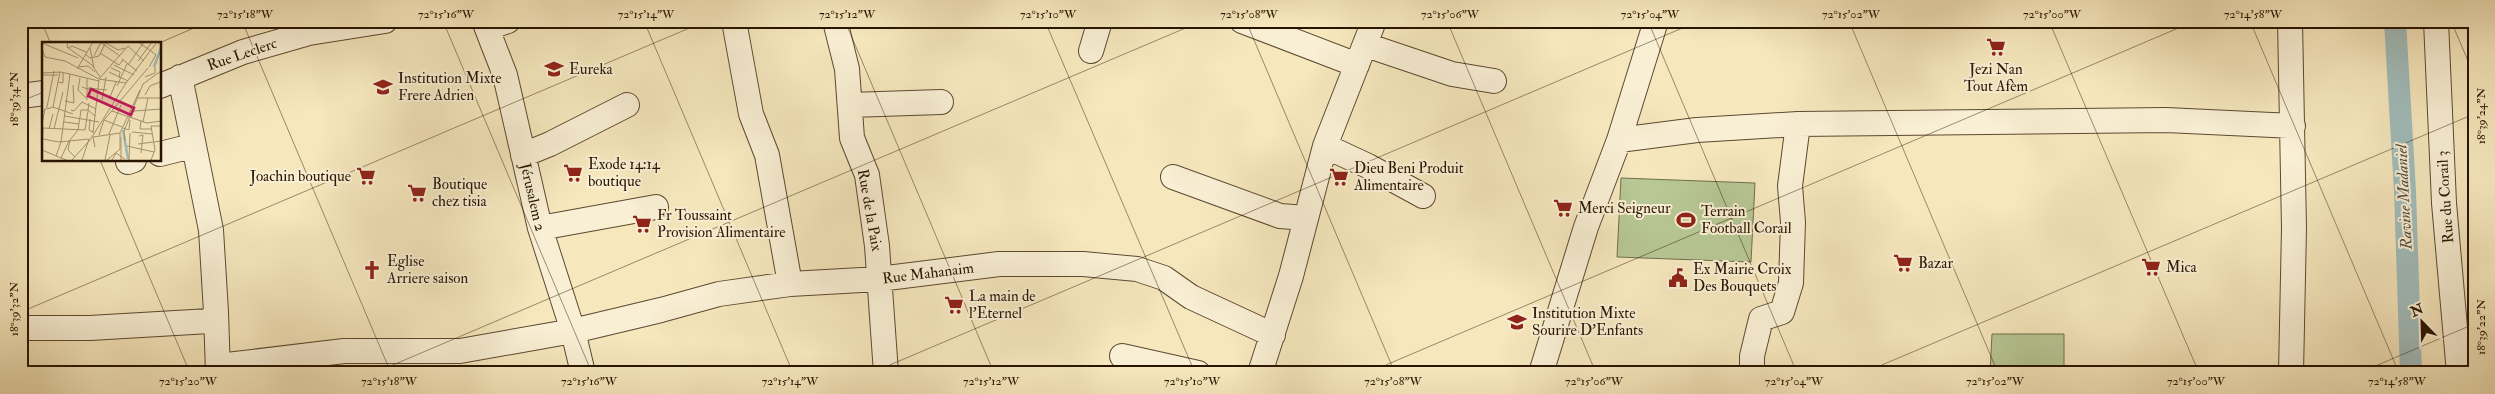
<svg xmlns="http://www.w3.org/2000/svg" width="2495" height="394" font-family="'IM FELL Double Pica',serif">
  <rect width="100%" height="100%" fill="#f6e7bd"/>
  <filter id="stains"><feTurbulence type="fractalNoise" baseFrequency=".004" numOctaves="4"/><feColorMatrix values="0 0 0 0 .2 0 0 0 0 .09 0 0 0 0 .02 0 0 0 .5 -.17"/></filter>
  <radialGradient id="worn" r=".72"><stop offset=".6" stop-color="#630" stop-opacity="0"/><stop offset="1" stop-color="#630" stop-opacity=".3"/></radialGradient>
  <path fill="#b7c795" stroke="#706e4a" d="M1621,178L1755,183L1751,262L1617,257Z
    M1992,334H2064V373H1990Z"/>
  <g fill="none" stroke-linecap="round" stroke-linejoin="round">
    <path stroke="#a1bdbc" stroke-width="22" d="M2395,21L2405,191L2411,373"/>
    <g stroke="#5c492f" stroke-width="26">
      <path id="minor" d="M484,21L505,75L540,228L573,331L583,373
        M734,21L751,114L767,155L790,284
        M835,21L847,69L852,138L867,175L877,246L886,373
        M1242,21L1357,65
        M2290,21L2294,228L2291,373
        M2436,21L2444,203L2459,373
        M487,28L508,21
        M1366,45L1452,74L1494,81
        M1091,51L1100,21
        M180,77L211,230L216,312L218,373
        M160,86L243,52L309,33L385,21
        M21,96L44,93
        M850,105L941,102
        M1619,140L1697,130L1798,124L2166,120L2293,126
        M1325,146L1368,166L1423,196
        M160,154L192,146
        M523,155L550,144L627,105
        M128,162L134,160
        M1173,177L1280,216L1306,218
        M540,228L656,207
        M21,328H90L210,321L216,312
        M1122,356L1198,373
        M218,366L344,351H460L573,331L661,310L719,294L790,284L879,279L999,264H1083L1137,269L1164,278L1191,297L1273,335
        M1260,373L1291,276L1325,146L1374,21
        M1541,373L1586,227L1619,140L1656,21
        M1752,373V356L1761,319L1782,312L1791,283L1793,222L1790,186L1798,124"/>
    </g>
    <use href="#minor" stroke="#f9efd4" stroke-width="24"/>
  </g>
  <path fill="none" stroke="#291400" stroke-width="1" stroke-opacity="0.45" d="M41,21L51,44M242,21L391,373M443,21L592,373M644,21L793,373M845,21L994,373M1045,21L1195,373M1246,21L1395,373M1447,21L1596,373M1648,21L1797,373M1849,21L1998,373M2049,21L2199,373M2250,21L2399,373M2451,21L2474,75M157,44L210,21M21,101L44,92M100,160L190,373M21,312L706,21M374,373L1202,21M871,373L1699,21M1367,373L2195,21M1863,373L2474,114M2359,373L2474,324"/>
  <defs>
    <g id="supermarket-bare" transform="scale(1.5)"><path d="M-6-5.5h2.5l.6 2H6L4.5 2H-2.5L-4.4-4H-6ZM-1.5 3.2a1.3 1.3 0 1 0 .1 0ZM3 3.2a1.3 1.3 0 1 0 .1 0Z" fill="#8f2418" stroke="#f9efd4" stroke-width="2.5" paint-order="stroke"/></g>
    <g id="school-bare" transform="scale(1.5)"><path d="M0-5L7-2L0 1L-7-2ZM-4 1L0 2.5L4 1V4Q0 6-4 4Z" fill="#8f2418" stroke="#f9efd4" stroke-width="2.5" paint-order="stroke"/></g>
    <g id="stadium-bare" transform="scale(1.5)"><path d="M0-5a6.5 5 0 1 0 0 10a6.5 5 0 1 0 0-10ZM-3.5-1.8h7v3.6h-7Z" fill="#8f2418" stroke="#f9efd4" stroke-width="2.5" paint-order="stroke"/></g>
    <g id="church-bare" transform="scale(1.5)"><path d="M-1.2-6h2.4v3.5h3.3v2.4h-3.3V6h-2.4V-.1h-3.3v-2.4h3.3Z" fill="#8f2418" stroke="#f9efd4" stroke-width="2.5" paint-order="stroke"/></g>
    <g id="civic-bare" transform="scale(1.5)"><path d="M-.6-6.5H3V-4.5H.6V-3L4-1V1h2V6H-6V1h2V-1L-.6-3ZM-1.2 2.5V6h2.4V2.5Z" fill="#8f2418" stroke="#f9efd4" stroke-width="2.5" paint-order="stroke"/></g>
  </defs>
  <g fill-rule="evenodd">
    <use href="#supermarket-bare" x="1996" y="47"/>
    <use href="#school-bare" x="554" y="69"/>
    <use href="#school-bare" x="383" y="87"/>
    <use href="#supermarket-bare" x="573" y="173"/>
    <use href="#supermarket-bare" x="366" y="176"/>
    <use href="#supermarket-bare" x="1339" y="177"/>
    <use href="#supermarket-bare" x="417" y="193"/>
    <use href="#supermarket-bare" x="1563" y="208"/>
    <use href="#stadium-bare" x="1686" y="220"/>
    <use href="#supermarket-bare" x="642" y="224"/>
    <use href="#supermarket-bare" x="1903" y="263"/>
    <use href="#supermarket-bare" x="2151" y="267"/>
    <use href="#church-bare" x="372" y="270"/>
    <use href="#civic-bare" x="1678" y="278"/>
    <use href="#supermarket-bare" x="954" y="305"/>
    <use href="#school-bare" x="1517" y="322"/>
  </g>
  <g text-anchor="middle" stroke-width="4" stroke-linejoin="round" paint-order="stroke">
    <g font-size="15" fill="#291400" stroke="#f9efd4">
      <text transform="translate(242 54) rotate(-19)" y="5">Rue Leclerc</text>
      <text transform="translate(533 197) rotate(77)" y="5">Jérusalem 2</text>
      <text transform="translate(2445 197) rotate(-94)" y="5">Rue du Corail 3</text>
      <text transform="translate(870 210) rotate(80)" y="5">Rue de la Paix</text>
      <text transform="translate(928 273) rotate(-7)" y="5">Rue Mahanaim</text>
    </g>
    <g font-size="15" fill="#291400" stroke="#f9efd4" text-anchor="start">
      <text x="569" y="74">Eureka</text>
      <text x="1996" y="74" text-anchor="middle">Jezi Nan<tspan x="1996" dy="17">Tout Afèm</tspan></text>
      <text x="398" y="83">Institution Mixte<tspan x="398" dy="17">Frere Adrien</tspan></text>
      <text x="588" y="169">Exode 14:14<tspan x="588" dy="17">boutique</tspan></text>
      <text x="1354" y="173">Dieu Beni Produit<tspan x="1354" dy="17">Alimentaire</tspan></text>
      <text x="351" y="181" text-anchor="end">Joachin boutique</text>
      <text x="432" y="189">Boutique<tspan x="432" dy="17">chez tisia</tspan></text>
      <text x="1578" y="213">Merci Seigneur</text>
      <text x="1701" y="216">Terrain<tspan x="1701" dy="17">Football Corail</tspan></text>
      <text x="657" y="220">Fr Toussaint<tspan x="657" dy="17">Provision Alimentaire</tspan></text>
      <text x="387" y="266">Eglise<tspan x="387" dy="17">Arriere saison</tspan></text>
      <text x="1918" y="268">Bazar</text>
      <text x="2166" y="272">Mica</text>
      <text x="1693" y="274">Ex Mairie Croix<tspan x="1693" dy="17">Des Bouquets</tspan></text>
      <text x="969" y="301">La main de<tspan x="969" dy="17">l'Eternel</tspan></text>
      <text x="1532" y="318">Institution Mixte<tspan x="1532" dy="17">Sourire D'Enfants</tspan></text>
    </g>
    <g font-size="16" font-style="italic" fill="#534f42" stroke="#f9efd4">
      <text transform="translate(2403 197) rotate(-93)" y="6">Ravine Madaniel</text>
    </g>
  </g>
  <g transform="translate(42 42)">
    <rect width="119" height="119" fill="#f6e7bd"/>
    <path fill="none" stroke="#a1bdbc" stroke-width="2.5" d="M112,25L119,6M81,88L86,117"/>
    <path fill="none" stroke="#a49371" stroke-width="1" d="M26,0L25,5L50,23L58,35M58,0L78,14M96,0L109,9M0,1L36,16M64,1L76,8L83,6M26,6L30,4L44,10M48,6L52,26M0,7L3,15L23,19L57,37M58,11L77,23L81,18M43,12L48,16L57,14L64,0M52,14L59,0M80,17L95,29M96,19L110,0M72,23L92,33M86,23L102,0M36,25L46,24L53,30M107,25L114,13L109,9M69,26L78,30L77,36M35,27L51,0M67,30L86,39M0,31L19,30L57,39M0,33H16M103,35L113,31V25M38,36L36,48L44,56M57,37L86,4L102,19M57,37L84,41M16,40L21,41V31M75,44L85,22M40,45L57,51M46,46L65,48M118,46L119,22M103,53L108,44L118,40M50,55L68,63M68,55L74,40M96,56H119M45,58V37M60,58L64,35M23,59L32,61L31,43M47,61L46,68L53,74M11,65L18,30M5,67L11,65L31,72M29,68L32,69L40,60L54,67M70,69L105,81L119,79M92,69L119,67M0,71L5,65L12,29M23,74L57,80M48,77L47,88L51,90M62,78L80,85M99,79L98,87H110M22,80L37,82M101,80L106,56M0,82L3,67M1,86L43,88L46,69M81,86L87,88L88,78M7,87L11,72M12,87L21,50M90,90L110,92M51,91L57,38M67,92L79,63M57,93L62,78L106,26M97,94L101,93L99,111M1,97L17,100L47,97L40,118M83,99L82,89L101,42L119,29M96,102L119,99M85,104L112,110M53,105L51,95L78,91L98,48M0,108L1,86M0,108L24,118M14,114L19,100L28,32M33,115L26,108L28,98L36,88L39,68H46M19,116L27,99M30,118L48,98L84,41L115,0L117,2M63,118L68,93M65,118L78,107V91M70,118L74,111L83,117M79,118V95M87,118L88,91M109,118L113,108L109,84H119"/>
    <path fill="#c2185b" fill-opacity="0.15" stroke="#c2185b" stroke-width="2.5" d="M49,47L92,66L89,73L46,54Z"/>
    <rect width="119" height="119" fill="none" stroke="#291400" stroke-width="2.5"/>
  </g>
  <rect width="2495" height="394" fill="none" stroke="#f6e7bd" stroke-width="55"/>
  <g transform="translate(2422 322) rotate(337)" stroke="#f9efd4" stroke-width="4" paint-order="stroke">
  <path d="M0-4L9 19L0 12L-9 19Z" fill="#291400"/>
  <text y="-8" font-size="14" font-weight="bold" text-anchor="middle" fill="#291400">N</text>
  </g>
  <rect x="28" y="28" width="2440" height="338" fill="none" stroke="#291400" stroke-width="2"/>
  <g font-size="12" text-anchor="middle" fill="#291400">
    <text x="245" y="18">72°15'18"W</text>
    <text x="446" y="18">72°15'16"W</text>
    <text x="646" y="18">72°15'14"W</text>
    <text x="847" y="18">72°15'12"W</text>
    <text x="1048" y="18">72°15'10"W</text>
    <text x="1249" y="18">72°15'08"W</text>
    <text x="1450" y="18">72°15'06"W</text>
    <text x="1650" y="18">72°15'04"W</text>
    <text x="1851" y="18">72°15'02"W</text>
    <text x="2052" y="18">72°15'00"W</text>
    <text x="2253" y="18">72°14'58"W</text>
    <text transform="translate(14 99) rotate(-90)" y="4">18°39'34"N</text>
    <text transform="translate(2481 116) rotate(-90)" y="4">18°39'24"N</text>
    <text transform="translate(14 309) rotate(-90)" y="4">18°39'32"N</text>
    <text transform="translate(2481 327) rotate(-90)" y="4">18°39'22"N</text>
    <text x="188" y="385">72°15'20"W</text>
    <text x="389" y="385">72°15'18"W</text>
    <text x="589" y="385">72°15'16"W</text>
    <text x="790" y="385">72°15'14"W</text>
    <text x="991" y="385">72°15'12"W</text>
    <text x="1192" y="385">72°15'10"W</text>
    <text x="1393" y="385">72°15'08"W</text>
    <text x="1594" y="385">72°15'06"W</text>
    <text x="1794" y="385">72°15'04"W</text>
    <text x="1995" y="385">72°15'02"W</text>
    <text x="2196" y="385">72°15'00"W</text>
    <text x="2397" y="385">72°14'58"W</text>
  </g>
  <rect width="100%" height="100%" filter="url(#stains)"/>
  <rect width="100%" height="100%" fill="url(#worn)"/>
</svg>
